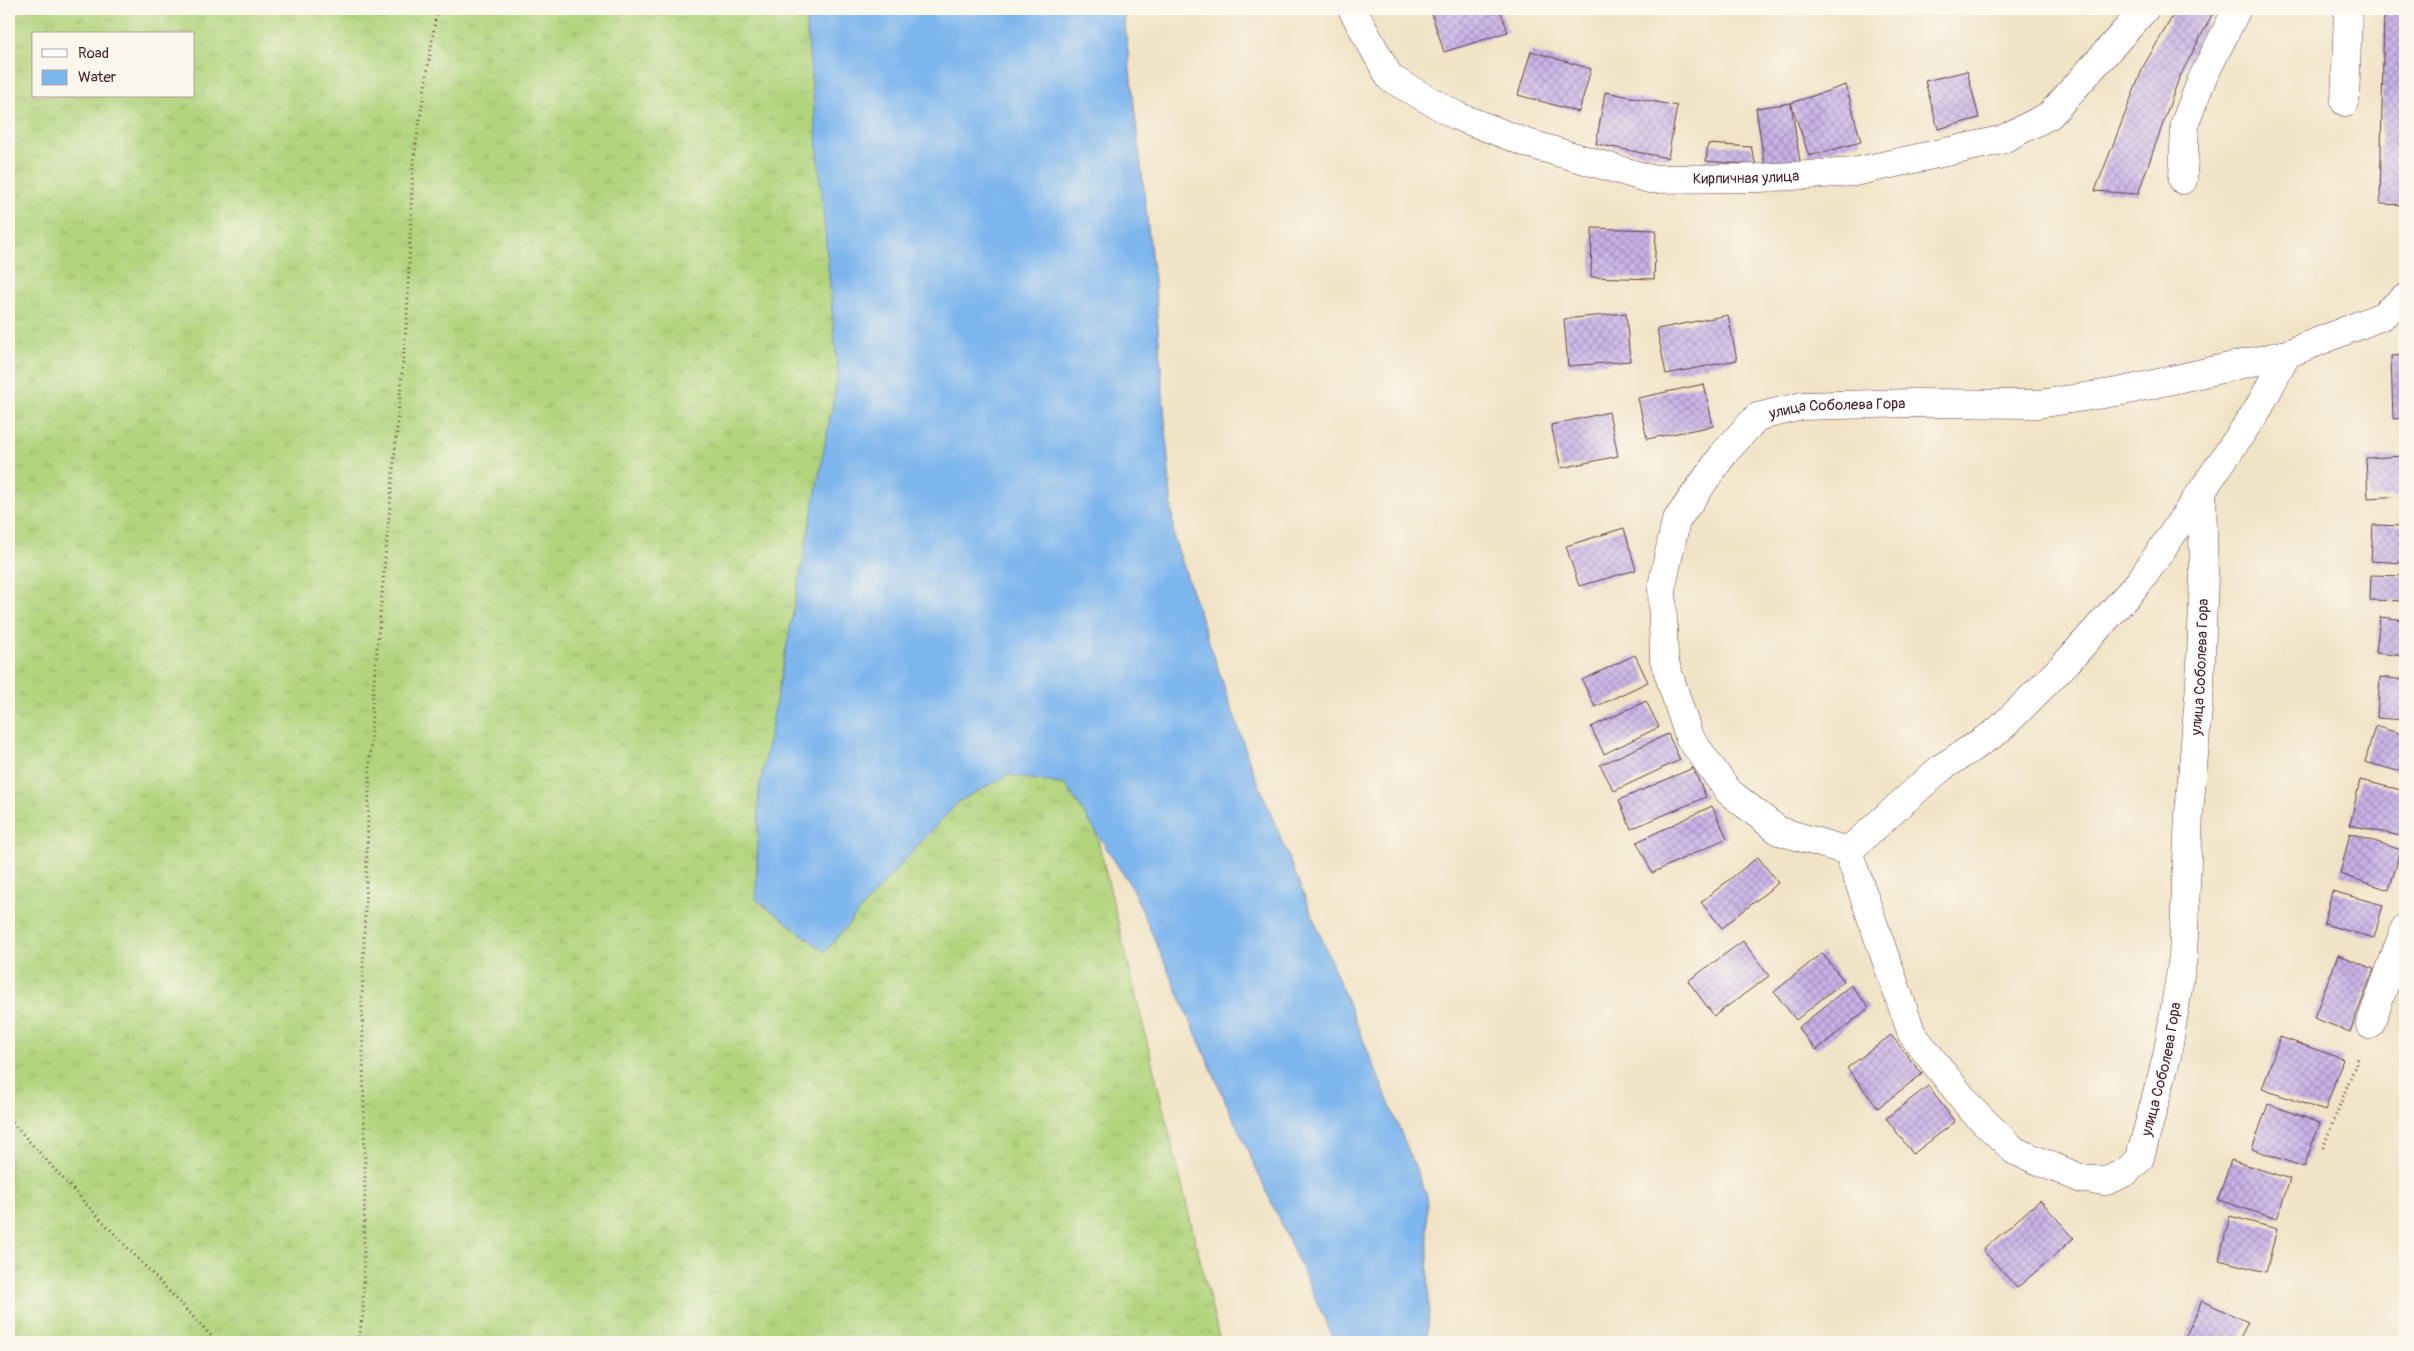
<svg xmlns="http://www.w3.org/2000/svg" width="2414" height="1351" font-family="Pangolin,sans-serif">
  <defs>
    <pattern id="grass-tufts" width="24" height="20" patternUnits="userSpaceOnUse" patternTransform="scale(1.25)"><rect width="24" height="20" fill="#b1d47d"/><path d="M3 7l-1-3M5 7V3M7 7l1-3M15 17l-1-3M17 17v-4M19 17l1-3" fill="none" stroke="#9ab66c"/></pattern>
    <pattern id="building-cross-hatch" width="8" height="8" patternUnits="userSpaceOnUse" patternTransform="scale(1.25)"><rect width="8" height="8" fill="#c8b2e8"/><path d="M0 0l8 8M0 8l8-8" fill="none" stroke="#a490bc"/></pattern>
  </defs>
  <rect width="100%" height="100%" fill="#fbf7ec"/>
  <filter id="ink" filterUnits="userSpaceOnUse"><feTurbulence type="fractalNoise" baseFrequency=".02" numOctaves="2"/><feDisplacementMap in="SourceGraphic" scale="10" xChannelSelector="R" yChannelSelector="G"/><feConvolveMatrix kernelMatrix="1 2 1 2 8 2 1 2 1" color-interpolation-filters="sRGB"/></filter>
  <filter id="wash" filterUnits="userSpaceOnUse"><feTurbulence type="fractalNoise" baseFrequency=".0096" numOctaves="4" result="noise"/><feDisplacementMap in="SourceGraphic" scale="20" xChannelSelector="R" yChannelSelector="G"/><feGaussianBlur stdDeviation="1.12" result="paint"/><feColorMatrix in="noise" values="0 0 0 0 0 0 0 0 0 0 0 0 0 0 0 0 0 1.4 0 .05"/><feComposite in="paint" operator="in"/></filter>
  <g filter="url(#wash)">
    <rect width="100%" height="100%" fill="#f1e3c6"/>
    <path fill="url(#grass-tufts)" stroke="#7e7a54" fill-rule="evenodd" d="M9,9H896L1220,1342H9ZM34,34H194V96H34Z"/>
    <path fill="#7db5ed" stroke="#646a8c" d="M805,9H1123L1155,288L1174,538L1250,763L1427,1196L1429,1307L1427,1342H1335L1228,1107L1132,888L1066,785L1008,775L958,802L882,885L825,952L756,899L759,791L838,376Z"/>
    <g id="blocks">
      <path fill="url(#building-cross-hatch)" d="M1430,9H1500L1508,32L1444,52Z
        M2177,9H2215L2179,78L2138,194L2095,191L2144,65Z
        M2384,9H2405V205L2380,204Z
        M1531,51L1591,69L1579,112L1518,95Z
        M1967,71L1979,118L1938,129L1925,81Z
        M1846,85L1861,142L1809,156L1791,103L1800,162L1765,167L1756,108L1791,103Z
        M1605,92L1677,106L1668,158L1596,144Z
        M1708,144L1751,147L1756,165L1706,161Z
        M1592,228L1656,230L1654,279L1591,277Z
        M1626,313L1630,361L1568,366L1564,319Z
        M1728,315L1737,360L1666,374L1657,329Z
        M2405,355V418L2393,419L2391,356Z
        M1704,384L1713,426L1647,439L1638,398Z
        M1609,412L1618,456L1561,468L1551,425Z
        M2405,456V496L2368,498L2366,458Z
        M2373,525L2405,526V563L2371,561Z
        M1624,528L1636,570L1579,586L1566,546Z
        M2371,575L2405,576V601L2370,600Z
        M2380,617L2405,620V656L2376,653Z
        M1635,655L1648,682L1595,707L1582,680Z
        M2380,677L2405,680V720L2377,718Z
        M1646,701L1659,727L1604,754L1591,727Z
        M2375,726L2405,735V773L2365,762Z
        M1668,734L1680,760L1614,791L1600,765Z
        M1693,768L1706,797L1631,829L1619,800Z
        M2360,780L2405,791V837L2350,825Z
        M1712,806L1727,838L1652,873L1637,842Z
        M2350,833L2401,850L2389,890L2340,874Z
        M1758,857L1778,883L1722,928L1701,902Z
        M2332,891L2383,905L2374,938L2324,924Z
        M1743,941L1769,976L1714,1016L1688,981Z
        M1822,953L1844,981L1796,1020L1774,992Z
        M2338,955L2374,969L2350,1032L2314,1018Z
        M1851,985L1869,1008L1816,1050L1798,1028Z
        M1891,1035L1922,1074L1878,1108L1847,1068Z
        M2280,1037L2343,1059L2325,1111L2262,1089Z
        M1928,1086L1955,1122L1913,1154L1886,1118Z
        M2268,1104L2320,1123L2304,1167L2252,1149Z
        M2231,1160L2290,1179L2277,1219L2218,1200Z
        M2040,1200L2074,1238L2017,1288L1983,1250Z
        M2230,1216L2277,1229L2266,1272L2219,1260Z
        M2202,1301L2248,1322L2238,1342H2183Z"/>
    </g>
  </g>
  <g filter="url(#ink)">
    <use href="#blocks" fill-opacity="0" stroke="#633c42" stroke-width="1"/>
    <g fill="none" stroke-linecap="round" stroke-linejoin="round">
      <g stroke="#633c42" stroke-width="29">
        <g id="minor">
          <path id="s1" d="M1352,9L1390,78L1457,116L1527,143L1650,179L1759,178L1854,172L2001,140L2050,115L2145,9"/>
          <path d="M2345,102L2348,9"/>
          <path d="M2183,180L2185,123L2202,79L2237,9"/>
          <path id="s2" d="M2287,354L2258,409L2140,581L2068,661L1998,731L1941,768L1848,851L1779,831L1729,792L1689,737L1664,660L1662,586L1676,521L1725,452L1757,417L1802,406L1913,403L2039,404L2123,391L2287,354L2382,316L2405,298"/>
          <path id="s3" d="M1848,851L1912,1034L1973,1111L2015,1151L2082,1179L2106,1181L2126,1172L2140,1158L2167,1056L2183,957L2189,813L2200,685L2204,574L2202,492"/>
          <path d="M2370,1025L2405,928"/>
        </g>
      </g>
      <path stroke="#633c42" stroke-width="3" stroke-dasharray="1 4" stroke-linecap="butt" d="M9,1119L86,1204L217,1342
        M2323,1148L2359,1056
        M358,1342L363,1314L365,1168L362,999L372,704L407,317L413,163L437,9"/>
      <use href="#minor" stroke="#fff" stroke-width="28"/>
    </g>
  </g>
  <g text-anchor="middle" stroke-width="4" stroke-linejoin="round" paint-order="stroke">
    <g font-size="15" fill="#4a1f2b" stroke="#fbf7ec">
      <text dy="5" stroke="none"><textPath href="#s1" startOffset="455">Кирпичная улица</textPath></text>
      <text dy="5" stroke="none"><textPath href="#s2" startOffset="1308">улица Соболева Гора</textPath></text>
      <text dy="5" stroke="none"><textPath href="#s3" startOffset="985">улица Соболева Гора</textPath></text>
      <text dy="5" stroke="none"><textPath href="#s3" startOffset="580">улица Соболева Гора</textPath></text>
    </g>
  </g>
  <rect width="2414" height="1351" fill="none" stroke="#fbf7ec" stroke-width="30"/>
  <rect x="32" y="32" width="162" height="65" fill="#fbf7ec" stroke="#b4a19f"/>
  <rect x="42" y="49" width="25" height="8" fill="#ffffff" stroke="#b4a19f"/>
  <text x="78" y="58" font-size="15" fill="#4a1f2b">Road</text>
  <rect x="42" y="70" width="25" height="15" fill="#7db5ed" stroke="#b4a19f"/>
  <text x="78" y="82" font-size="15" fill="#4a1f2b">Water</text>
</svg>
